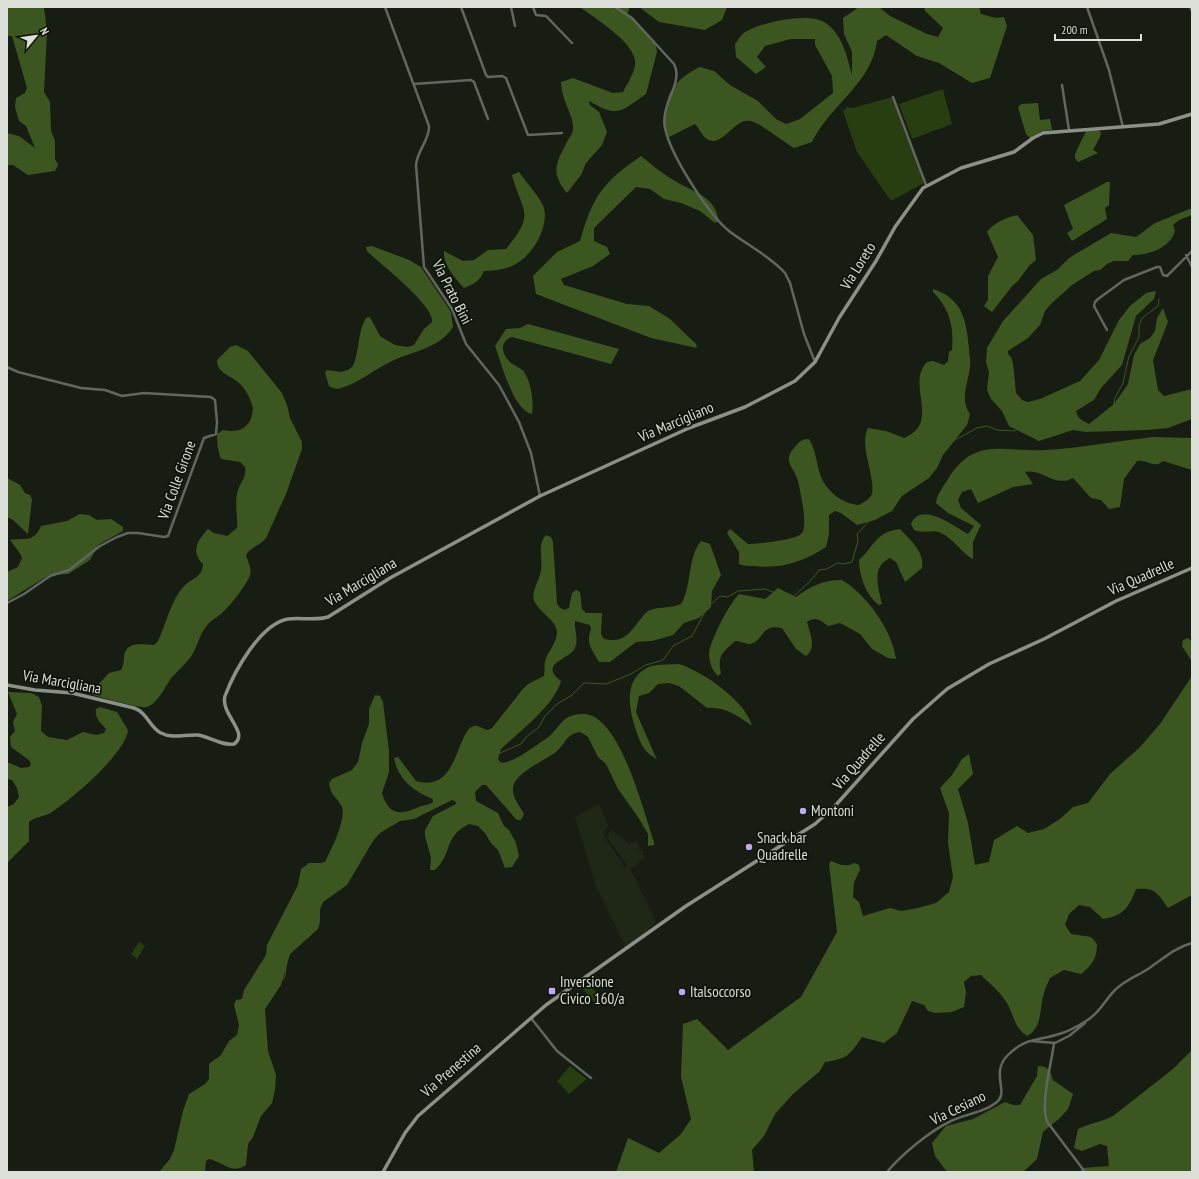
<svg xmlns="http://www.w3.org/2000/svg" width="1199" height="1179" font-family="'PT Sans Narrow',sans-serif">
  <rect width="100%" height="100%" fill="#171d13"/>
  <path fill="#1f2717" d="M599,804L608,825L603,835L625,868L628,866L607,837L611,829L629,844L637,841L640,851H643L644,859L639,861L638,865L630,868L656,922L642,936L623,948L624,944L596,886L575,817Z"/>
  <path fill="#283d10" d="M943,89L952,124L912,139L899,104Z
    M892,97L924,183L891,201L857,152L843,111L847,107L853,108Z
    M139,942L145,946L137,959L131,954Z
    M586,981L605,1002L599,1007L580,986Z
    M570,1066L587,1079L569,1094L557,1081Z"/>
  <path fill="#3c5620" d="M7,7H44L47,32L44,92L50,102L51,131L55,141V159L58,165L55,171L28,175L13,165H7V133L19,136L35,148L26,126L19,121L15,107L16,98L25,93L27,88L12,36H7Z
    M580,7H630L627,14L655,41L657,52L646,94C620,112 618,118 589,101L590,105L599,112L607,132L602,145L586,163L581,175L567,193C549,171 557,162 568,140C570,137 573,133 573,129C574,115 561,100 561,82L573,78L613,93L623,92C627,84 633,75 635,66C639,44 595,19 580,7Z
    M639,7H727L722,20L705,30L659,22Z
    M859,7H879L890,16L927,34L938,37L943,28L925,11L924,7H979L981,14L996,18L1004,17L1007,26L990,78L972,83L939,63L917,56L886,35L877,41C872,83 830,105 812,142L794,148C784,142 759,122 750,121C734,118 722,149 707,139C702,136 699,128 695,124L667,138C661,103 667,83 700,67L714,71L730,85L758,101L776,119L786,124L800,119L833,93L832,76L815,45V39H791L765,46L757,57L766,67L756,74L736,57L735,44C738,40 742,33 747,31C763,22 812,11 827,24C843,36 847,57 852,75V52L844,34L843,18Z
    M1038,103L1040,120L1050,119L1052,130L1042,131L1030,138L1026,134L1018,107L1021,104Z
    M1098,130L1101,132L1100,137L1093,150L1098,153L1078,162L1075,158V154L1086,131Z
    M641,156C650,163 660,172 670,178C689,191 715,194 719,221L715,223L700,211L681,203L664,199L650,189L636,187L594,228V241L607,247L610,254L593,266L561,279L564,285L627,304L649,306L670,319L696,344L697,348L651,338L536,294L533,276L557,252L580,241C593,196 602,183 641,156Z
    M519,172C525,181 541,198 544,208C549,229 531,258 512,266C503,270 494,271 484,271C480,281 474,284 464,288C455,278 443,265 444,251L463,261L474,260L488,250L506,249C536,212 523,215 512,175Z
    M1107,182H1110L1109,205L1105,208L1107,219L1072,241L1067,233L1073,229L1064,205Z
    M1192,208V215L1179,220L1173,225L1175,231C1170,248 1149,255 1133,255L1128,261H1114L1107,264L1100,270L1094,271L1072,285L1051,304L1045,311L1040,325L1028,338L1008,351V354L1011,357L1013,363L1016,393L1022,400L1028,402L1040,399L1080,381L1099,360L1119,320L1130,306L1146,293L1156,291L1154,299L1136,316L1122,365L1101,388L1094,400L1076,411C1077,418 1083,421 1089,424L1114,404L1128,384L1134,355L1140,344L1150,338L1155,331L1157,318L1163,308L1168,322L1153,360L1158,390L1164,396L1192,389V419L1168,428L1147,430L1085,432L1073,430L1039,441L1009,426L1002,411L991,399L987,390L989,372L986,362L987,348L1003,321L1041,279L1057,270L1069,258L1111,233L1136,237L1155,223Z
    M1017,215L1033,235L1036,260L1029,266L1018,281L1013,285L992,312L984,306L988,300V276L998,257L987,232C993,223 1007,217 1017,215Z
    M372,246L409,260L421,267L451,312L453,327C439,349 412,351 390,362C373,370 359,383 341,388C336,390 333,388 329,386L325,373L327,370L341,372L348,370L353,366C360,350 357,333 366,318L369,317L371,319L380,336L395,345L408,347L414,345L424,329L432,322C435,306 379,263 367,251L366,247Z
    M933,289C963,299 966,320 969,348C969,354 971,360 970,366C969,382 959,399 970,414L967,425L943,455L937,468L929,478L902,496L892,511L875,520L857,525L841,513L835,511L829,515V534L826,547C803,562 782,569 754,566C749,566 744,566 739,564V552L727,533L730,529L748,544C757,544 795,540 801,534C809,528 800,491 798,481C794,467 782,461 794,448C799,442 801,439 809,439C816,450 816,462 820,474C825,490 842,504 859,505C863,503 868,500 871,496C878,482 858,446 868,428L886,431L904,438C942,422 905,385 927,362L933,361L944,365L948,361L949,352L952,350C954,327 950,309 933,292Z
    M528,324L619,349L611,364L512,337C500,341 501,353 509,361C513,366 521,367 524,372C531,381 534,403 532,414C513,410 501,362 495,346L506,329L520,328Z
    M236,345L248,351L282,393L287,405L290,418L302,442V449L286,494L266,538C260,546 251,546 246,555C248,562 252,568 250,575C246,586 230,606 221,614C217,617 212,620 209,623C199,633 198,647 190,658C185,664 179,670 173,676C165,685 159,704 146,707C142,709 87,694 82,691L96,687L109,673L121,670C125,663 123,658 125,652C130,641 145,645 154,645L158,641C166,624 171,600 184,586C192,578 203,577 203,564C190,551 198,540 208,529L214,533L227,536L237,528C238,516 234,502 238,490C241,481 247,477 245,467L240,462L221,459C218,452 217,442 217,434L223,430C240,434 252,427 253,408C251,400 247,392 242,386C233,375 217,375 217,360L230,347Z
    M1153,437L1192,438V470L1163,461C1154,469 1147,459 1137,461L1124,479L1120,507L1109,509L1101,500L1091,498L1073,478C1054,488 1043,468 1025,472L1033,484L1013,487L978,503L971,489L962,492L958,500L961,508L981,525L973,542V559C961,553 954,539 941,533C933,529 923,534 914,530L911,524C921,500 955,527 968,534L974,526L948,513L936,503C937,494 943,487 948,479C975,435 1005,453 1046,450C1081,448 1117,441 1153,437Z
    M7,478L20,485L25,493L30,495L32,499L28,534L13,520L7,517Z
    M80,514L89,515L97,520L111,519L123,527V531L98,545L90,560L68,574L49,575L7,601V572L18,567L22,558C20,552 14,546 10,540C25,537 33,544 41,526L67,521Z
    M900,529C910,540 925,552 922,568L905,582L896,562L890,558C871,566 878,587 882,604L879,605C866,596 859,575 859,560C875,546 875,532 900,529Z
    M546,535L551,537L553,542L557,603L559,607L564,610L569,608L572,593L576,590L580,592L582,609L586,613H602L601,634L604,639C630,645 633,624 648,611C658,606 670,609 681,604C692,587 687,558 701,541L710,544L721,575L712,591L711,607L699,618L684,623L673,635L652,641L636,642L610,662H599C595,655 588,646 589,638C589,632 592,631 590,625L575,621C574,631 579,638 575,648C570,659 543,662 556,677C558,679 560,680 561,681C554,706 519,732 501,749L498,759L500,762C508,767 538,744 547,738C556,732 560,720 571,716C576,714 581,714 586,714C621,719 644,813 654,842V845L648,846V834L638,817L618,789L606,764L598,757L588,737L580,732C566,734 566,743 557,751C546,760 514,773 513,788C512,798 520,806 524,814L521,820H517L515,818L486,785H482L475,792L476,801L498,813L504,826L509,830L516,843L519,856L512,867L505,868L498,850L491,843L485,833L478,826L469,824C443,837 453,853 435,870H430L431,858L425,836V830L433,816L456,804L455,801L452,800L414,819L400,821L380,833L373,841L347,885L323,902L320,909V922L318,929L290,954L281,985L265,1009L268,1051L276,1075L275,1090L272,1103L261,1116L253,1137L248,1144L246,1165C232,1175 223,1162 209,1159L206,1161L205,1172H159L170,1159L174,1150L183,1111L189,1094L205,1084L209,1079V1064L221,1055L229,1041L237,1035L239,1025L234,1005L236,1000L242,999L244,990L266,955L267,945L298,885L301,869L309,863H320L325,862C331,850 348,817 341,805C335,795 331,796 329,783L332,779L352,770L358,762L362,743L369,724V709L375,695L380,696L383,702L389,751V772L382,793C389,817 402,815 421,806C426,805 429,805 433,802V799C413,791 398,779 394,758L398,757L416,781C459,794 456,730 474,726C478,725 484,730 488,730L492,728L522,690L528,684L544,676C545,671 544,666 545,661C548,651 557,643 557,632C556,619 538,612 534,600C531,591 540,580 541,570C543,558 537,545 546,535Z
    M842,580C867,595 892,630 896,659L888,658L872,649L860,634L840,623L828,626C820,620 816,616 807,622C810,633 817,648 806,656L796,649L782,628C759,623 764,644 748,644C744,643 739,641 735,641C722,653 717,656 721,673L718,676C712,670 709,663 709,653C711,639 729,604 739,594L765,599L778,588L796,597C811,586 823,580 842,580Z
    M1188,638L1192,642V662L1182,646L1183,640Z
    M679,664C702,671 746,701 752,726C738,716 724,706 707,708L679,686L669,683L658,684L649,693L639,696L636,712L657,760C654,757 648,754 645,750C642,746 639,739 637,733C630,713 622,683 645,669C655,663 668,665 679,664Z
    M1192,676V895L1168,908C1158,894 1156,887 1136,889C1129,907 1124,916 1103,919L1090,907L1079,905L1069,914L1065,925L1071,934L1091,937L1097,944C1097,959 1092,965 1081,974L1064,970L1050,978C1048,983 1045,988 1044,993C1039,1008 1043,1028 1027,1036C1013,1025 1016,1021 1009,1007C1003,994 991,985 981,975L971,976L964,982L966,992L964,1007L952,1012L935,1013L928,1011L924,1005L912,1001L897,1033L884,1043L862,1037C850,1055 847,1059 825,1062L820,1071L793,1094L775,1114L764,1136L752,1150L754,1172H616L628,1138L659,1153L681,1134L691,1119L681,1077L683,1024L697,1019L728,1050L801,997L837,932L829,864L831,861C839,864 846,868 854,863L859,865L860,870L854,882L853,897L859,902L863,916L890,908L901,911L918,908L936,903L949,892L953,877L948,843L949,813L940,788L952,775L962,759L969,754L973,774L958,789L968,823L975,865L989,862L994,840L1017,826L1028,833L1044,829L1060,819L1073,807L1088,803L1110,774L1139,748L1160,724Z
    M8,692L31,693L39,697L42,706L41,731L48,737L67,740L83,732L96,735L104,733L106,729C101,723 94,718 96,709L100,707L117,712L128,730C126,753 72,799 52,812C45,817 36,816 29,822V841L7,863V807L14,804L19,797L17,788L12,780L7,779V762L21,768L29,767L31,764L29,760L11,747L10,737L15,731L13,722L17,714Z
    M1192,1050V1172H1080L1082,1168L1109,1166L1107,1146L1100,1144L1082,1151L1074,1148L1078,1129C1090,1123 1102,1122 1113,1116L1173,1069Z
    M1038,1066C1049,1066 1050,1071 1053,1080L1073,1094L1068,1109L1060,1118L1043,1132L1037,1159L1023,1172H947L935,1156L932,1143L946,1126L973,1119L1005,1102L1013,1105H1020L1037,1076Z"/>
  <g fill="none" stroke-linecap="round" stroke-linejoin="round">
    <path stroke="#3d5721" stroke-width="1" d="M1095,429L1105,414L1112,413L1115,398L1123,383L1129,356L1139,337V326L1142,318L1158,306L1159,299
      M197,1172L211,1137L250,1084L251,1054L260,1029L259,1008L264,999L285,977L287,956L304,927L316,913L319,903L344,882L349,871L366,849L370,837L387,818L408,815L427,807L437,803L446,790L473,779L478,776L486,762L493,756L521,744L525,738L539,727L545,716L557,704L572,695L584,683L606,684L631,674L646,665L663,660L673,646L692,636L707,608L720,596L728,597L738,591L765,589L791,599C801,589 811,582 819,570L827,569L837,563L843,564L852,562L858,541L857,534L871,519L888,510L901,490L910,482L924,474L942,447L977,428L987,426L997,430L1015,431L1030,421L1057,416L1072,418L1095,429L1109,426L1121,420L1140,424L1158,425L1164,411L1192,403"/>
    <path stroke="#636660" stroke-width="2.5" d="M385,7L429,126C430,139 417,151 416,165L424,267L452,309L466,344L499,385L519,422L531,453L540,496
      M461,7L486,75L488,77L502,76L506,78L528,135L562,133
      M511,7L515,26
      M533,7L536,15L546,16L572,43
      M615,7L632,18L674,64C684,83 660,104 665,128C670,154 708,214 729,231C747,245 770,256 785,273L790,283L804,334L815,362
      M1087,7L1109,70L1123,127
      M1190,7L1192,11
      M414,84L471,80L474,82L488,119
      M1062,85L1069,130
      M893,97L926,185
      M1186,255L1192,267
      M1107,330L1094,306L1095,302L1098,299L1124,280L1157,267H1160L1163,275L1167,276L1192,251
      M7,367L18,372L81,388L105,390L122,396L144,393L211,397L215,400L217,422L216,434L204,438L168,536L164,537L138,533H128L117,537L100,546L69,570L50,576L24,594L7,603
      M531,1018L557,1051L591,1078
      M1031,1041L1055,1043L1069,1036L1085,1023
      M1054,1043C1052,1061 1039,1108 1048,1123L1085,1172
      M887,1172C902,1154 930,1131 951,1121C966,1114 986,1112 998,1101C1008,1091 991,1073 1007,1056C1025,1037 1038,1041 1059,1034C1068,1032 1078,1026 1086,1021C1099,1014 1105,1000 1115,990C1125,980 1137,976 1148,969C1163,959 1174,948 1192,943"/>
    <path stroke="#8c9188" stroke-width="3.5" d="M7,685L35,690L72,693L134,708C148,713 149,727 161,733C172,739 186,734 198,735C210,737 222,746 234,744C250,733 220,714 225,696C234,672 260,624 288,619C301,617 315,621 328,617L390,578L540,496L689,428L745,407L795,381L815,362L839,318L876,261L895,227L923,188L961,168L1014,152L1033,138L1043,133L1159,124L1192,114
      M383,1172L405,1133L418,1116L546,1005L686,906L815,824L834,807L913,719L947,689L989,664L1044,639L1116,601L1192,568"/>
  </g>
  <g fill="#bda9f5" stroke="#0e140a" stroke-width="1.5">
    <circle cx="803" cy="811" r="4"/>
    <circle cx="749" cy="847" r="4"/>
    <rect x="548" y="987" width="8" height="8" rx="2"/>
    <circle cx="682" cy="992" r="4"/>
  </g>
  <g text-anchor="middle" stroke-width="3.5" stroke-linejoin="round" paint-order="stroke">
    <g font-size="15" fill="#dbdfd8" stroke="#0e140a">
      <text transform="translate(858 266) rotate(-58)" y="5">Via Loreto</text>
      <text transform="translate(452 292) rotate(63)" y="5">Via Prato Bini</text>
      <text transform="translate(676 422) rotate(-23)" y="5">Via Marcigliano</text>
      <text transform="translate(177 480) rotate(-70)" y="5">Via Colle Girone</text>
      <text transform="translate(1141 577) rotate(-24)" y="5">Via Quadrelle</text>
      <text transform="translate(361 582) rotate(-31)" y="5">Via Marcigliana</text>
      <text transform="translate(62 682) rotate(10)" y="5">Via Marcigliana</text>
      <text transform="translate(859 761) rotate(-49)" y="5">Via Quadrelle</text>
      <text transform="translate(451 1070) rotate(-41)" y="5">Via Prenestina</text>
      <text transform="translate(958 1108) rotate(-26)" y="5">Via Cesiano</text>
    </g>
    <g font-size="15" fill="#dbdfd8" stroke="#0e140a" text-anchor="start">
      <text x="811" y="816">Montoni</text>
      <text x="757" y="843">Snack bar<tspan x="757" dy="17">Quadrelle</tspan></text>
      <text x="560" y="987">Inversione<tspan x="560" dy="17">Civico 160/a</tspan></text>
      <text x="690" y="997">Italsoccorso</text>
    </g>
  </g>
  <rect width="1199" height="1179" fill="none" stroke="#dbdfd8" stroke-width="16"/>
  <g transform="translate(36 36) rotate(61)" stroke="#0e140a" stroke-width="3" paint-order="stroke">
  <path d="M0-3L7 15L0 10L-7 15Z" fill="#dbdfd8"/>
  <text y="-6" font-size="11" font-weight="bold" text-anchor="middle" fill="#dbdfd8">N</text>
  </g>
  <path d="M1055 34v6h86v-6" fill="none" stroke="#dbdfd8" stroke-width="2"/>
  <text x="1061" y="34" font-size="12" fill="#dbdfd8" stroke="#0e140a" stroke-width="3" paint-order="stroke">200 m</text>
</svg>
